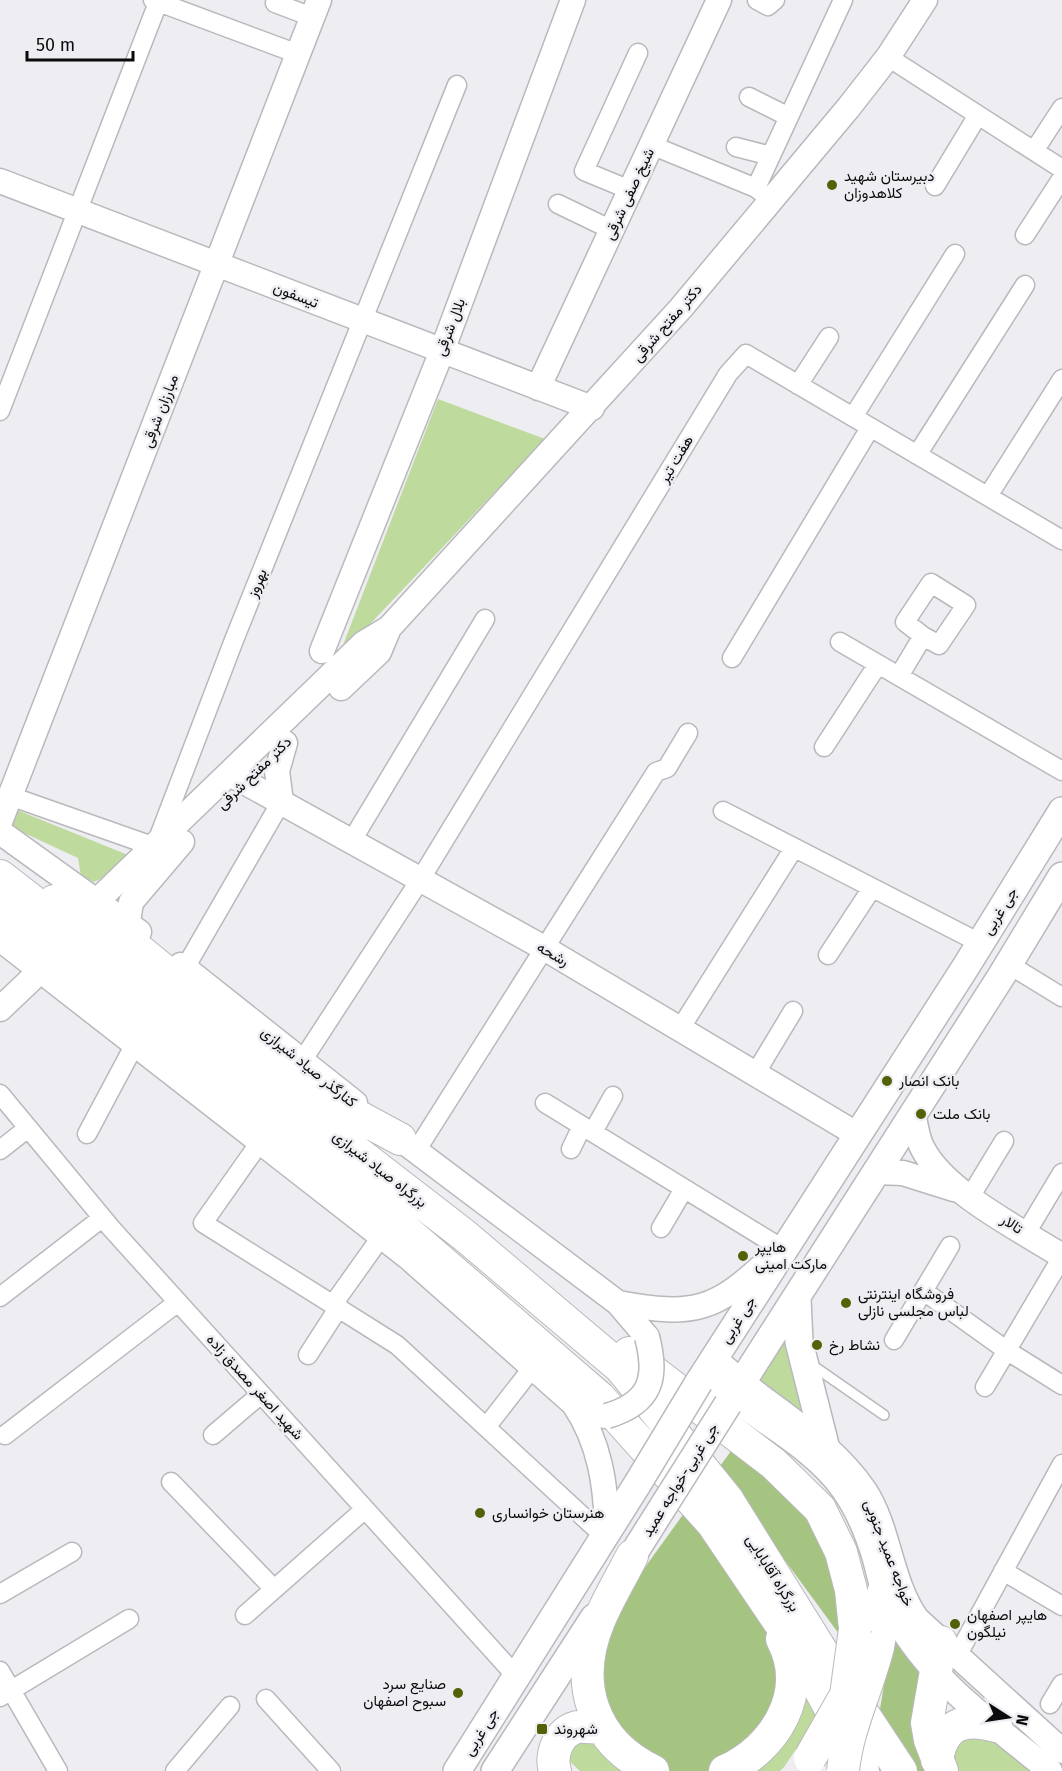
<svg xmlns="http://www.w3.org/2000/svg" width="1062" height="1771" font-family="'Fira Sans',Vazirmatn,sans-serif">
  <rect width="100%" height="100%" fill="#ededf2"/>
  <path fill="#bedb9d" d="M438,399L545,439L338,658Z
    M17,810L128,855L113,873L94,882L81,876L78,858L7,825Z
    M790,1332L812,1422L757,1381Z
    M798,1668L822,1711L784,1767L780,1771H749Z
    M992,1730L1037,1771H955L947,1743Z
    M585,1734L642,1771H580L566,1758Z"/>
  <path fill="#a5c481" d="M731,1451L756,1467L813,1522L845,1600L839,1634L718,1469Z
    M687,1509L767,1631L778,1662L777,1697L760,1729L720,1766L707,1771H665L603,1718L604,1633L628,1591Z
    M894,1624L930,1677L936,1771H916L880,1709Z"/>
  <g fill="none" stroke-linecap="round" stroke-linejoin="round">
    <g stroke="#b9b9bd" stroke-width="12">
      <path id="lane" d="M812,1365L884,1415"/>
    </g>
    <g stroke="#b9b9bd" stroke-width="21">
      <path id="street" d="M153,0L298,54
        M757,0L768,6L775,0
        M275,3L312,17
        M888,57L1062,169
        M749,97L789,117
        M651,145L756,188L764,194
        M736,147L771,156
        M1034,151L1062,108
        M935,186L978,115
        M756,188L843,0
        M630,190L584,171L638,53
        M558,204L612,230
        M1025,235L1062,178
        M798,385L829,337
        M0,411L159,0
        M853,417L955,254
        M917,455L1025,285
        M988,496L1062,379
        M840,642L1062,771
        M732,658L870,428
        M899,676L923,636L939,645L966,605L931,583L905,622L923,636
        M824,747L878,664
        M10,796L155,847L234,640L457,85
        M723,811L980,943
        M351,842L485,619
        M828,955L872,888
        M1008,964L1062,997
        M185,968L281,802
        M680,1029L794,848
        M302,1061L420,880L728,374L746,354L1062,540
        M755,1074L793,1011
        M0,1094L111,1228L516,1676
        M545,1103L781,1248
        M593,1132L613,1096
        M87,1134L135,1044
        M260,1142L203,1223L397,1345L604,1536
        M571,1149L582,1126
        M0,1150L28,1128
        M416,1151L656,772L667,768L688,733
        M970,1197L1004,1141
        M661,1228L684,1189
        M1026,1233L1062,1173
        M925,1292L1006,1350L1062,1385
        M0,1297L102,1218
        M334,1303L381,1237
        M894,1340L950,1246
        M308,1355L339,1307
        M985,1387L1062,1257
        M487,1426L533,1367
        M5,1435L178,1302
        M213,1435L261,1394
        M171,1482L274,1589
        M1003,1571L1062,1606
        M0,1594L72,1552
        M245,1615L365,1509
        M957,1656L1062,1464
        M0,1671L58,1771
        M0,1697L129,1619
        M266,1699L331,1771
        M1050,1704L1062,1684
        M175,1771L230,1706"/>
    </g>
    <g stroke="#b9b9bd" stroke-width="27">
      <path id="secondary" d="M0,181L592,408
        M538,388L719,0
        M322,651L442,351L573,0
        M341,688L379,652L389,628
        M230,774L544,948L858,1135
        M281,802L277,771L285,743
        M0,822L319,0
        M0,832L139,932
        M98,900L364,643L389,628L681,308L849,107L888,57L925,0
        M128,922L131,902L182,842
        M0,939L408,1257L574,1404L596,1415L607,1416
        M181,965L355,1103
        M0,1009L40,971
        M913,1113C916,1125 917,1139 923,1149C945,1192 1021,1230 1062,1256
        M387,1129L618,1303L647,1337
        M875,1172L903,1173L954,1189
        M618,1303C695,1317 715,1311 772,1257
        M714,1358C763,1405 826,1434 865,1491C890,1530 890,1581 917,1619L1062,1751
        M704,1374C746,1415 810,1442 843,1489C858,1510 868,1535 875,1559C880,1579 884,1597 894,1615C930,1681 993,1724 1050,1771
        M574,1404C600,1443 606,1485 607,1530"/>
    </g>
    <g stroke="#b9b9bd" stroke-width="30">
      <path id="primary" d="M797,1298L799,1342L825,1445
        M699,1382L965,968L1062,811
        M728,1404L1002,975L1062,876
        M620,1575L666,1502
        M457,1771L638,1483
        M495,1771L594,1618"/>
    </g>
    <g stroke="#b9b9bd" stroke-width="34">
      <path id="highway" d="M0,876L464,1235L620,1367L727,1499L819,1647L901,1771
        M54,901L113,929L313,1092L400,1139
        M0,909L288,1129L599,1397L713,1524L804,1659L863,1771
        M629,1353L774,1464L820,1509L841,1552L851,1590L855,1629
        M632,1556C621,1578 608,1599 599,1621C573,1683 592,1742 653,1771
        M941,1642L927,1723L930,1740L942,1771
        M878,1647L883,1619V1593
        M937,1760C943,1724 963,1717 996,1726
        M555,1771C550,1755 558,1732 577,1727C584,1726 594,1728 601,1728
        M725,1771C775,1749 810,1692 782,1639"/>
    </g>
    <use href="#lane" stroke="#fff" stroke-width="9"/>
    <use href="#street" stroke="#fff" stroke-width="18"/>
    <use href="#secondary" stroke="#fff" stroke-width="24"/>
    <use href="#primary" stroke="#fff" stroke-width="27"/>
    <use href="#highway" stroke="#fff" stroke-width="32"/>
    <g stroke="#b9b9bd" stroke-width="27" stroke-linecap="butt">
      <path id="secondary-bridge" d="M607,1416C651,1403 658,1378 647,1337"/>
    </g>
    <g stroke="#b9b9bd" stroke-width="30" stroke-linecap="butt">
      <path id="primary-bridge" d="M638,1483L699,1382
        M666,1502L728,1404"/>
    </g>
    <g stroke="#b9b9bd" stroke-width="34" stroke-linecap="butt">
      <path id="highway-bridge" d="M810,1758L846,1695L855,1629
        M843,1771C847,1728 868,1688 878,1647"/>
    </g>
    <use href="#secondary-bridge" stroke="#fff" stroke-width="24"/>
    <use href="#primary-bridge" stroke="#fff" stroke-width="27"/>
    <use href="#highway-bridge" stroke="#fff" stroke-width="32"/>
  </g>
  <g fill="#516207" stroke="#ededf2" stroke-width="2">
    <circle cx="832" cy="185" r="6"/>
    <circle cx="887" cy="1081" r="6"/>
    <circle cx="921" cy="1114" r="6"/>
    <circle cx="743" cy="1256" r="6"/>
    <circle cx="846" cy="1303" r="6"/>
    <circle cx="817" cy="1345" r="6"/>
    <circle cx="480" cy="1513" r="6"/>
    <circle cx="955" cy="1624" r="6"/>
    <circle cx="458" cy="1693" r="6"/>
    <rect x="536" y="1723" width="12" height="12" rx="3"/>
  </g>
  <g text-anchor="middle" stroke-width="5" stroke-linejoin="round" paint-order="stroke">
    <g font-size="15" fill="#0b0b0d" stroke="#ededf2" text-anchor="start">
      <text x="844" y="181">دبیرستان شهید<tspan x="844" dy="17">کلاهدوزان</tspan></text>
      <text x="899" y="1086">بانک انصار</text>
      <text x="933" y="1119">بانک ملت</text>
      <text x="755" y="1252">هایپر<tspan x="755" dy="17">مارکت امینی</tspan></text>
      <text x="858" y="1299">فروشگاه اینترنتی<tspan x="858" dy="17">لباس مجلسی نازلی</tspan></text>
      <text x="829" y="1350">نشاط رخ</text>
      <text x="492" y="1518">هنرستان خوانساری</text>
      <text x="967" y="1620">هایپر اصفهان<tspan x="967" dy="17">نیلگون</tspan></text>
      <text x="446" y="1689" text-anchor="end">صنایع سرد<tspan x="446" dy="17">سبوح اصفهان</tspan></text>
      <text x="554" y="1734">شهروند</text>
    </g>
    <g font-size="15" fill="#0b0b0d" stroke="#ededf2">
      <text transform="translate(629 194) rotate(-65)" y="5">شیخ صفی شرقی</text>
      <text transform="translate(296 295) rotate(21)" y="5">تیسفون</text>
      <text transform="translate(667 323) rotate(-49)" y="5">دکتر مفتح شرقی</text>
      <text transform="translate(450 327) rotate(-69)" y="5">بلال شرقی</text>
      <text transform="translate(160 411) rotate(-69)" y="5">مبارزان شرقی</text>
      <text transform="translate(676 459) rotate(-59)" y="5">هفت تیر</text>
      <text transform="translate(257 583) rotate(-68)" y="5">بهروز</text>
      <text transform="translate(254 773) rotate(-44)" y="5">دکتر مفتح شرقی</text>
      <text transform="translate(1000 911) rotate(-58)" y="5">جی غربی</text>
      <text transform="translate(553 954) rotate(30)" y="5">رشحه</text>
      <text transform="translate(309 1067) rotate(39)" y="5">کنارگذر صیاد شیرازی</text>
      <text transform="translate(380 1169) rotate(38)" y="5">بزرگراه صیاد شیرازی</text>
      <text transform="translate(1012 1224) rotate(33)" y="5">تالار</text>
      <text transform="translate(738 1320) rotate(-57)" y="5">جی غربی</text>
      <text transform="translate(255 1387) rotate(48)" y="5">شهید اصغر مصدق زاده</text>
      <text transform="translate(680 1480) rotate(-58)" y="5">جی غربی-خواجه عمید</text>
      <text transform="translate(889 1553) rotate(69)" y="5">خواجه عمید جنوبی</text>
      <text transform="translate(773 1573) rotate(58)" y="5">بزرگراه آقابابایی</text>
      <text transform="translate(481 1732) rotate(-58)" y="5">جی غربی</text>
    </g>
  </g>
  <g transform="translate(1008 1717) rotate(102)" stroke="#ededf2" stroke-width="4.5" paint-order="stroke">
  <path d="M0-4.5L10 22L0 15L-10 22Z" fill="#0b0b0d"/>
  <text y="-9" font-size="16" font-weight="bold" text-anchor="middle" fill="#0b0b0d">N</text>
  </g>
  <path d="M27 51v9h106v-9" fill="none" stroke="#0b0b0d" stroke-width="3"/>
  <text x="36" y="51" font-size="18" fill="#0b0b0d" stroke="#ededf2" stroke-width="4.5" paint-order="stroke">50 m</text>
</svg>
